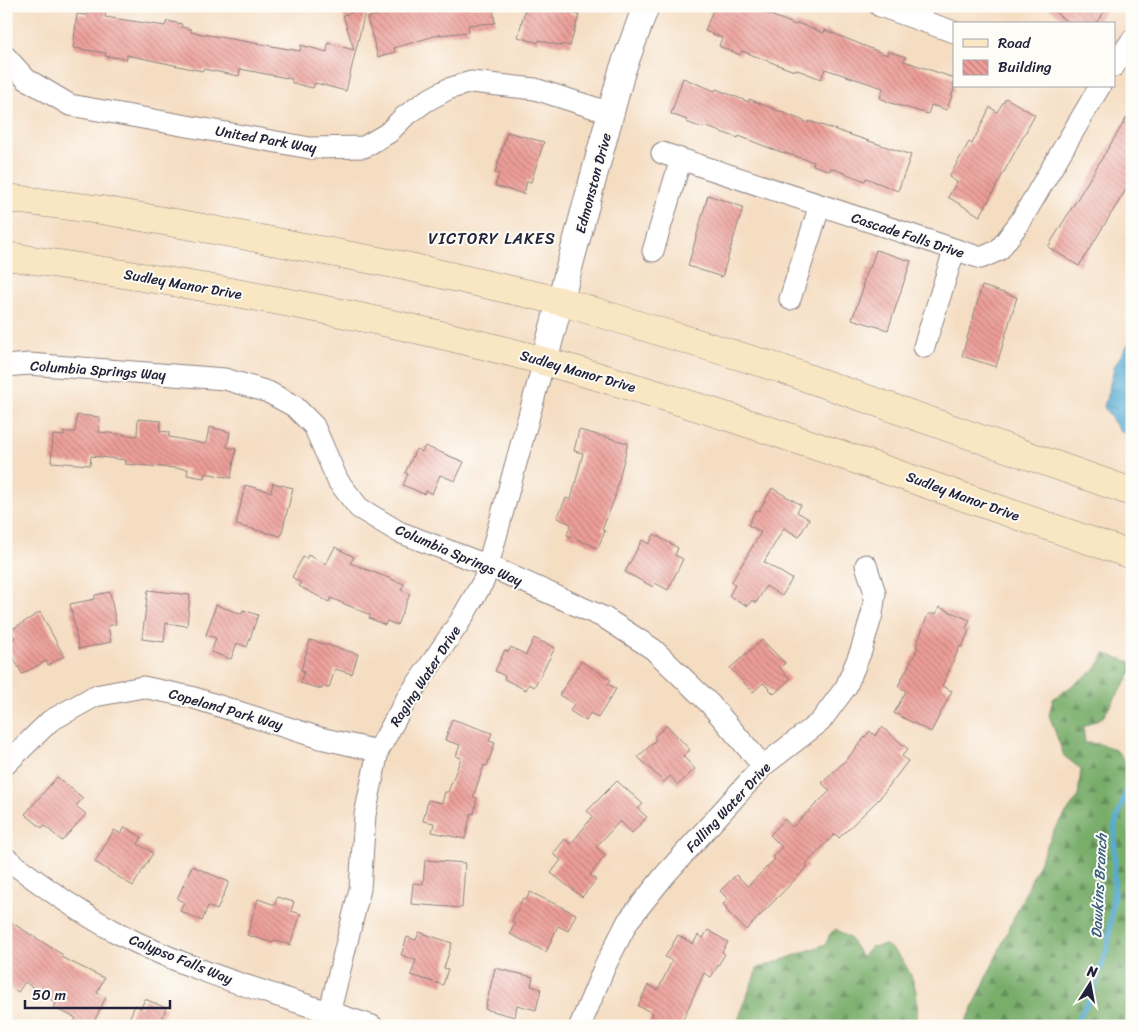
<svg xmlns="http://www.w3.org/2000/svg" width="1138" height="1032" font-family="Sriracha,sans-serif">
  <defs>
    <pattern id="forest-firs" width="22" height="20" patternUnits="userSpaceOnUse" patternTransform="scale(1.25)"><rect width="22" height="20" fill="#78ad6b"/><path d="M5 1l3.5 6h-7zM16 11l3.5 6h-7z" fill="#628c59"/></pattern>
    <pattern id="water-ripples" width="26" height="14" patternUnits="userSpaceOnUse" patternTransform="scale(1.25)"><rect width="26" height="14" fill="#54abd1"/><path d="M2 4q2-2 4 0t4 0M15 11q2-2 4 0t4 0" fill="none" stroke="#458bab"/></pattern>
    <pattern id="building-back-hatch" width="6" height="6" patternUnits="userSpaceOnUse" patternTransform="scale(1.25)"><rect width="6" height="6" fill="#ed9e98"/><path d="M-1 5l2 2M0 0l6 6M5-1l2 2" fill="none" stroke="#c0807d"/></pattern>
  </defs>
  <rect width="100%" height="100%" fill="#fdfcf7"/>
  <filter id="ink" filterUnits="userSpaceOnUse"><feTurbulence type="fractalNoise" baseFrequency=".02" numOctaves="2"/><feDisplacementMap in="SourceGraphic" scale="10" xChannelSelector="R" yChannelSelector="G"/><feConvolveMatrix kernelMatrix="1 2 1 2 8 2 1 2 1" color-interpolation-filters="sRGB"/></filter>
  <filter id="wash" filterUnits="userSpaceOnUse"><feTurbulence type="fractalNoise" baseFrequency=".0096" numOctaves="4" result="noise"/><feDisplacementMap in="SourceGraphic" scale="20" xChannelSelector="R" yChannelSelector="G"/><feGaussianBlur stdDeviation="1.12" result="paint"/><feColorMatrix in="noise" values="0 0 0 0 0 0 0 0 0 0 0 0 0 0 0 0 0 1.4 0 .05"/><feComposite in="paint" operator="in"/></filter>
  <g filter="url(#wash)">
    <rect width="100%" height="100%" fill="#f5ddc2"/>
    <path fill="url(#forest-firs)" stroke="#4d6853" d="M1105,654L1132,662V672L1103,717L1083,727L1085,743C1096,743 1111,745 1120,754C1124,759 1126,766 1132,771V1026H962L970,1014L1054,830L1078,797L1081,769L1064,756L1049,715L1053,699L1096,669Z
      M836,929L849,938L862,957L871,947L886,945C911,961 923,997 915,1026H736L757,969L826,944L830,934Z"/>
    <path fill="url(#water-ripples)" stroke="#3b6686" d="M1132,338V436L1120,431L1104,407L1115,365Z"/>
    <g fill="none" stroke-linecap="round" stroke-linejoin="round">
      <path stroke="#54abd1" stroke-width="5.5" d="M1074,1026L1090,998L1108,947L1114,890L1115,825L1132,774"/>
    </g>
    <g id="blocks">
      <path fill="url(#building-back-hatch)" d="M405,6L406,10L420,6H493L495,23L468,25L469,32L438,35L394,48L395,52L378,57L367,18Z
        M526,6H569L568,12L579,15L570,46L562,44L561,46L539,40L538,43L518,37Z
        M714,6H747L796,25L797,23L824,33L825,30L887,55L888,51L906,57L904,61L954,78V89L947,110L931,105L928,114L891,103L880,98L883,88L825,69L821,79L795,69L794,71L742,51L740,55L719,46L722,38L705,31Z
        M1047,6H1109L1095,24H1070Z
        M89,8L106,10L105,17L165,26L167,21L182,24L181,27L191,29V32L300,51L301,45L327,52L328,43L354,50L343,15L366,8L346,91L315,83L313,88L292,83V79L240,69L239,76L203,69L202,71L127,55V59L105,56L106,53L73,48L77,14L87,15Z
        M683,78L715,91L716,89L749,102V99L809,123V121L911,155L898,191L866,178L865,181L831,168L830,171L813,165L814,162L772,149L739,136L738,138L704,126L703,128L686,122L687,120L671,114Z
        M1006,98L1035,115L980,216L948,197L957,182L949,177L969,142L972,144L990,107L997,112Z
        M1132,109V180L1079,266L1048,247Z
        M507,132L544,142L531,182L527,181L524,194L495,186L499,174L495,173Z
        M708,195L743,207L722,277L688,266Z
        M876,250L911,261L888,330L852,319L864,286H862L868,267L870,268Z
        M982,286L1017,297L996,367L962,356Z
        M77,415L100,417L99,432L137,436L138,419L161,421L160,431L169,432V437L206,444L209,427L230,432L227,447L236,449L231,478L205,473L204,478L187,475L188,469L125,464L126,460L91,456L90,465L51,462L53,435L64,436V432H75Z
        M579,430L628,443L614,500L602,530L605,531L598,548L567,535L571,524L557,518L566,498L571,500L583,453L574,451Z
        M425,446L464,462L455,481L440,475L432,494L426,491L424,494L403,485L408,474L405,473L416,449L422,452Z
        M273,483L293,488L281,536L236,525L245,485L271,492Z
        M772,488L801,505L797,512L809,519L799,537L784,528L764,562L792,579L782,596L766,586L756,603L752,600L748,606L729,596L735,585L731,583L761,532L748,525L756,510L759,511Z
        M654,534L678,548L675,555L683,559L668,590L655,583L653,587L625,572L642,540L649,544Z
        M335,547L354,557L350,563L404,584L401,590L410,594L397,625L387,621L385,625L369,618L370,615L331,598L329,602L299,586L301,583L292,577L303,557L306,559L308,555L326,564Z
        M148,590L190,595L187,626L166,623L164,642L142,639Z
        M110,592L116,624L108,626L111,642L79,649L70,604L95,599V595Z
        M216,605L242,614L243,610L258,615L247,647L237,643L231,659L211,652L216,638L206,635Z
        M939,607L970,620L966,628L969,630L962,647L960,646L942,686L952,691L931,732L894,713L906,691L898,686L918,648L916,647L928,614H936Z
        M40,612L64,656L48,665L46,661L22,674L6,643L15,638L11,630Z
        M534,638L555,648L534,687L529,684L526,690L504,679L505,676L495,671L505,650L508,652L511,647L526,655Z
        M310,640L358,654L352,674L335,669L329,688L323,686L322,689L300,683L304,671L301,670Z
        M762,640L785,663L780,668L790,679L774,694L763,683L753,692L730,668Z
        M581,661L611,680L608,684L616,689L598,718L590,713L586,721L570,711L574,704L559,695Z
        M452,719L492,733L489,741L495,743L487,766L484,765L473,797L477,798L474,814L471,813L465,839L432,832L434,823L423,821L428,800L442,803L445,792H448L461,758L456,756L460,745L445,740Z
        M667,725L690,750L683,756L695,769L678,785L670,776L664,782L638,757L656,740L654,737Z
        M882,727L908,749L902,756L908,761L879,799L839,838L835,834L806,864L808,866L746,930L726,910L727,908L723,904L728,899L720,891L736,875L748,886L775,859L772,857L782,847L770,835L785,819L792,827L830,791L822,783L846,760L870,731L875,736Z
        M57,777L83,798L76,806L86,814L62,841L44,825L42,828L25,814Z
        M617,781L643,804L638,809L647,817L632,833L620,821L596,847L606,855L590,875L596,880L582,897L551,873L561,860L553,854L565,839L571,844L593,816L587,811Z
        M125,827L142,837L138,844L153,853L133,886L95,862L114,830L121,834Z
        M425,860L465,863L462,908L411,904L413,883L423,884Z
        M192,866L229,882L217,910L208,906L202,921L180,911L184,902L177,899Z
        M530,892L576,914L568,931L558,926L546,952L510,934L515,923L512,921L523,898L526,900Z
        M277,897L294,902L291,911L301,914L290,945L274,940L273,943L247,935L258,899L275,905Z
        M6,919L63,955L61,957L104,978L97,993L106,997L92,1026H72L76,1018L54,1008L56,1003L25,982L18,992L6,984Z
        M708,930L728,942L722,952L725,954L711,977L704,973L680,1026H647L653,1013L638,1006L648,985L658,990L672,961L665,957L678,935L693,944L698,935L703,938Z
        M419,932L452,943L444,968L448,969L443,985L411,975L416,960L401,955L407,937L416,940Z
        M495,968L533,977L531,986L541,989L536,1010L517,1005L515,1017L485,1009Z
        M145,999L166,1008L159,1026H126L135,1005L141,1008Z"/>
    </g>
  </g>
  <g filter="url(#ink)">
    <use href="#blocks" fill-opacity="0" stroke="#8c807e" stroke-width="1"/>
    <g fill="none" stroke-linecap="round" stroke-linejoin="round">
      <g stroke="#8c807e" stroke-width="23">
        <path id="minor" d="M880,6L954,32
          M6,57L26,79L70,105L310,148L364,147L388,133L404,117L426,101L448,89L471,82L535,89L611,113
          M1114,66L1132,40
          M662,153L981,258L999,250L1020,222L1100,86
          M653,251L681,159
          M790,299L820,205
          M924,347L954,251
          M6,366L29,364L225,379L268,392L294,406L314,426L338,481L359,508L399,532L489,566L605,618L653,649L710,704L763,766
          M6,764L50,721L95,696L143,687L191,697L320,738L378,751
          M6,858C41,885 77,911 116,932C196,975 286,997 372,1026
          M326,1026L360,889L365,815L378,751L406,700L459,623L484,580L544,361
          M580,1026L605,966L628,921L664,876L763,766L820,722L846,687L861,651L872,614L875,593L866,565"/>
      </g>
      <g stroke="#8c807e" stroke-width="28">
        <path id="tertiary" d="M544,361L622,71L646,6"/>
      </g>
      <g stroke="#8c807e" stroke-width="29">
        <path id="secondary" d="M6,198L102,210L203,228L405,266L560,301L782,369L1132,492
          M6,256C188,283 370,313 547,362C745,417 937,489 1132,555"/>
      </g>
      <use href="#minor" stroke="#fff" stroke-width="21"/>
      <use href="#tertiary" stroke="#fff" stroke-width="26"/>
      <use href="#secondary" stroke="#f9e7c3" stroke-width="28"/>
    </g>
  </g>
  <g text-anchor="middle" stroke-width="4" stroke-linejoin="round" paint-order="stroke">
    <g font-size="14" fill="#22223b" stroke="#fdfcf7">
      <text transform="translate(266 139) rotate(10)" y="5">United Park Way</text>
      <text transform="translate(593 183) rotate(-75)" y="5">Edmonston Drive</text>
      <text transform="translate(908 235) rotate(18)" y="5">Cascade Falls Drive</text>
      <text transform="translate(183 284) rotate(10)" y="5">Sudley Manor Drive</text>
      <text transform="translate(98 370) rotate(4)" y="5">Columbia Springs Way</text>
      <text transform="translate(578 371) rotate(16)" y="5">Sudley Manor Drive</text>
      <text transform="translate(963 496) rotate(20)" y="5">Sudley Manor Drive</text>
      <text transform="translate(459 555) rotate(23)" y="5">Columbia Springs Way</text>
      <text transform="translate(425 676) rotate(-57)" y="5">Raging Water Drive</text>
      <text transform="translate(226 709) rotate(16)" y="5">Copeland Park Way</text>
      <text transform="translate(728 807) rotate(-47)" y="5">Falling Water Drive</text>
      <text transform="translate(181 959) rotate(22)" y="5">Calypso Falls Way</text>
    </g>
    <g font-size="15" font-style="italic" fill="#38607e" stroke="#fdfcf7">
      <text transform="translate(1099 886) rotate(-87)" y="5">Dawkins Branch</text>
    </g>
    <g font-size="16" letter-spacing="1" fill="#22223b" stroke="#fdfcf7">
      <text x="492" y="244">VICTORY LAKES</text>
    </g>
  </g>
  <rect width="1138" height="1032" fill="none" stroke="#fdfcf7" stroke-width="25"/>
  <rect x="953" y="22" width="162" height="65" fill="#fdfcf7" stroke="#a5a5ac"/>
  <rect x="963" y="39" width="25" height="8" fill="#f9e7c3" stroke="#a5a5ac"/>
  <text x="998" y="48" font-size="15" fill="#22223b">Road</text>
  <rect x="963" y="60" width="25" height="15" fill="url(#building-back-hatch)" stroke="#a5a5ac"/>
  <text x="998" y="72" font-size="15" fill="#22223b">Building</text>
  <g transform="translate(1090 984) rotate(11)" stroke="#fdfcf7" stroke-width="4" paint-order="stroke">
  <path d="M0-4L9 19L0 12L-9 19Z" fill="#22223b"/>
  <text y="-8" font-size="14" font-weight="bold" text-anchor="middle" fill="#22223b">N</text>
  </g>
  <path d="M25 1000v8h145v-8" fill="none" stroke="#22223b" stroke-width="2.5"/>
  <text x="32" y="1000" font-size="15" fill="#22223b" stroke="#fdfcf7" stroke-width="4" paint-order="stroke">50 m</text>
</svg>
